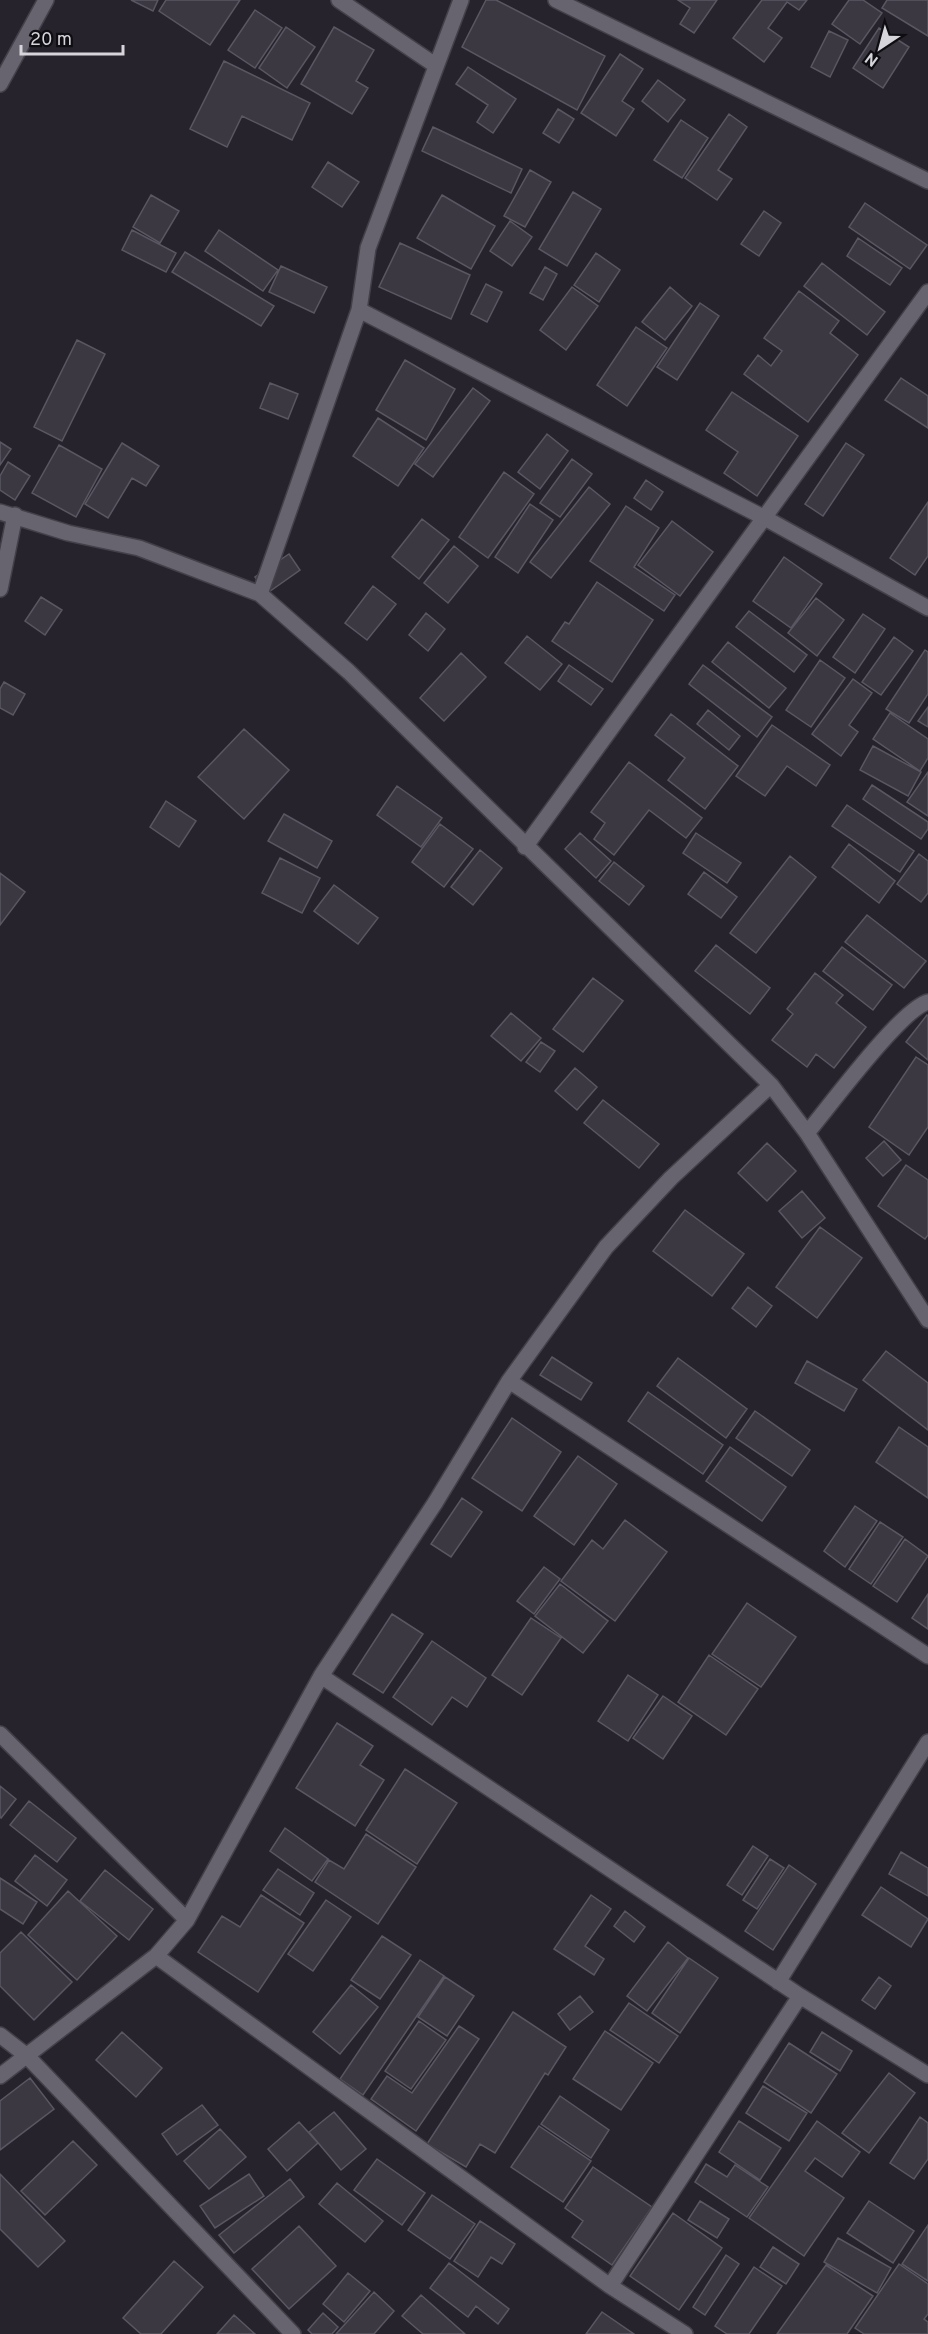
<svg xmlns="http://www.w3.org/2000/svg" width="928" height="2334" font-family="Overpass,sans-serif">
  <rect width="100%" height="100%" fill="#26232c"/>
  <path fill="#3b3842" stroke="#5a5762" stroke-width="1.5" d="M131,0H158L153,11Z
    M166,0H240L210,45L159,11Z
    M486,0H496L605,56L577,110L462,47Z
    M678,0H717L694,33L680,24L690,8Z
    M762,0H807L799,10L787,2L768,28L782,38L764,62L733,38Z
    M849,0H863L882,13L860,44L832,24Z
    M887,0H928V36L882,8Z
    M255,10L282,28L255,68L228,50Z
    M286,27L315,47L287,88L259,68Z
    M334,27L374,50L356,81L368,88L352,114L301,84Z
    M879,28L909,47L883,88L853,68Z
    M829,31L848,40L830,77L811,67Z
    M620,54L643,69L622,101L634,109L616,136L581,113Z
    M224,61L310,103L292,140L242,116L227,147L190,129Z
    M468,67L516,99L493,133L477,122L488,105L456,84Z
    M658,80L685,100L668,122L642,101Z
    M558,109L574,119L559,143L543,133Z
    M729,114L747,127L718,170L732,179L717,200L685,178Z
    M681,120L708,138L682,178L654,160Z
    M433,127L522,169L511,193L422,151Z
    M328,162L359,182L342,207L312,187Z
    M530,170L551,182L525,227L504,216Z
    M573,192L601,209L567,266L539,249Z
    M151,195L179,211L160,243L133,227Z
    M442,195L495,226L471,269L417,238Z
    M865,203L927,245L910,269L849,227Z
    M764,211L781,223L759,256L741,244Z
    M510,221L532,237L512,266L490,251Z
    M132,230L176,253L166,272L122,250Z
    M219,230L278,270L263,291L205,251Z
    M858,238L902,268L890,285L847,256Z
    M400,243L470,275L451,319L379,287Z
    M185,252L274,306L261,326L172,272Z
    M596,253L620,270L599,302L574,285Z
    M822,263L885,312L867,335L804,286Z
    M281,266L327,287L314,313L269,292Z
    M545,267L557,274L543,300L530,293Z
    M486,284L502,292L487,322L471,314Z
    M572,287L598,306L566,350L540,330Z
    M670,287L692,306L665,340L642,322Z
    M799,291L839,321L830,333L858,355L808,422L744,374L758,355L771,366L782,351L764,338Z
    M700,303L719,316L677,380L657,367Z
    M636,327L667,348L627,406L597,385Z
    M77,340L105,354L62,441L34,427Z
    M405,360L455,389L426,440L376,410Z
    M901,378L928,396V428L885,400Z
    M270,383L298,394L288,419L260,408Z
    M473,388L490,401L433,477L415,464Z
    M732,392L798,436L757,496L724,473L738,452L706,430Z
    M378,418L424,448L398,486L353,456Z
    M547,434L568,451L540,489L518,472Z
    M0,442L11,449L0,465Z
    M122,443L159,466L146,486L132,478L108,518L85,504Z
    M846,443L864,455L823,516L805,504Z
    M59,445L102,469L76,517L32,493Z
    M572,459L592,474L560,517L540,503Z
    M8,462L30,476L15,500L0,490V476Z
    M504,472L534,494L488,558L459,537Z
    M646,480L663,492L651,510L634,498Z
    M589,487L610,504L551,578L530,562Z
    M928,502V556L915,575L890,558Z
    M530,504L553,520L518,573L495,557Z
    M626,506L659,528L634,567L675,595L664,611L590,561Z
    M422,519L449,540L419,579L392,557Z
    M672,521L713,552L680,596L638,565Z
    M454,546L478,566L448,603L424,583Z
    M289,554L300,570L266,594L255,577Z
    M784,557L822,584L791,628L753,601Z
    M597,582L653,620L612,682L552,641L565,622L569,624Z
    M373,586L396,604L367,640L345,623Z
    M41,597L62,610L45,635L25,621Z
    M816,598L844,620L817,656L788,633Z
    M749,611L807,655L794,672L736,627Z
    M426,613L445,629L428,651L409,635Z
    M863,614L885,629L855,673L833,657Z
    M527,636L562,664L540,690L505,663Z
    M894,637L913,651L881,695L862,682Z
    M728,642L786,688L769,708L712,662Z
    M925,650L928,652V694L909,723L886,709Z
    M461,653L486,677L444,721L420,698Z
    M820,660L845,678L811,727L786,710Z
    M569,665L603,689L591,705L558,681Z
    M703,665L772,717L757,737L689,684Z
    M853,679L872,693L849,725L858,732L841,756L812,734Z
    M4,682L25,694L13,715L0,708V689Z
    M928,707V727L918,721Z
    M708,710L740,736L729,750L697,724Z
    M890,713L928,739V758L920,771L873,739Z
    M671,714L738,766L705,809L668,780L685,758L655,735Z
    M772,725L830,765L816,786L787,766L765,796L736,776Z
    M244,729L289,770L244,819L198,777Z
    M873,746L921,772L908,796L860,770Z
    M629,762L702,818L686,838L649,810L614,855L594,839L605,823L591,812Z
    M928,772V816L907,802Z
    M872,785L928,822V829L921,839L863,799Z
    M397,786L442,818L421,847L377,815Z
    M166,801L196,821L179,847L150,827Z
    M847,805L914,851L900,872L832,826Z
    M284,814L332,841L317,868L268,841Z
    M440,824L473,849L444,887L412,862Z
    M580,833L611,861L596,878L565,849Z
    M696,833L741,863L727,883L683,853Z
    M849,844L895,881L879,903L832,867Z
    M480,850L502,868L473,905L451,887Z
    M919,854L928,861V893L921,902L897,884Z
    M790,856L816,877L756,953L730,933Z
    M280,858L320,878L302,913L262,893Z
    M614,862L644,886L629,905L599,881Z
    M704,872L737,897L721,918L688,894Z
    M0,873L25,892L0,925Z
    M334,885L378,918L358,944L314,911Z
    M867,915L926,961L904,988L845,942Z
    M716,945L770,988L750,1014L695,971Z
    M842,947L892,985L873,1010L823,971Z
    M815,973L843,995L836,1003L866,1027L834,1068L816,1054L807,1067L772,1040L793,1014L787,1009Z
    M593,978L623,1001L583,1052L553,1029Z
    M511,1013L541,1038L521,1061L491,1036Z
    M927,1015L928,1016V1060L906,1042Z
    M541,1042L555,1051L540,1072L526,1062Z
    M916,1057L928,1065V1127L909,1155L869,1127Z
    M575,1068L597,1087L577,1110L555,1091Z
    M603,1100L659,1144L639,1168L584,1123Z
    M884,1141L901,1160L883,1176L866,1158Z
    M767,1143L796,1171L767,1201L738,1173Z
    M906,1165L928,1180V1235L925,1239L878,1206Z
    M802,1191L825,1218L802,1238L779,1211Z
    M685,1210L744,1254L712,1296L653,1251Z
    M820,1227L862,1258L817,1318L776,1287Z
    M748,1287L772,1306L756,1327L732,1308Z
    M886,1351L928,1383V1430L863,1380Z
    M552,1357L592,1383L581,1400L540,1375Z
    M678,1358L747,1409L726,1438L657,1386Z
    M807,1361L857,1389L844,1411L795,1383Z
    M648,1392L723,1445L703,1474L628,1421Z
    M755,1411L810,1450L792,1476L736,1438Z
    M512,1418L561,1452L522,1511L472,1478Z
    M899,1427L928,1447V1498L876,1462Z
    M730,1447L786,1487L762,1521L706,1481Z
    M578,1456L617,1484L574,1545L534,1516Z
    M462,1498L482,1512L451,1557L431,1544Z
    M855,1506L877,1521L845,1567L824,1551Z
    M625,1520L667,1552L615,1621L561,1581L592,1540L603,1549Z
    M880,1522L903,1537L871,1584L849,1569Z
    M905,1539L928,1556L897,1602L873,1586Z
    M544,1567L560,1579L534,1614L517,1601Z
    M560,1584L608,1621L583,1653L535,1616Z
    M928,1594V1629L912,1618Z
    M747,1603L796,1637L761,1687L712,1654Z
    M392,1614L423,1634L383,1693L353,1674Z
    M531,1618L561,1638L522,1695L492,1675Z
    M432,1641L486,1678L467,1707L452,1697L432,1725L393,1697Z
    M709,1655L758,1689L726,1735L678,1702Z
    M628,1675L658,1695L628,1741L598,1721Z
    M663,1696L692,1716L663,1759L633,1738Z
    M337,1723L373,1746L360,1765L384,1780L355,1826L296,1788Z
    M405,1769L457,1803L417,1864L366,1830Z
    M0,1786L16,1799L1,1818L0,1817Z
    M29,1801L76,1838L57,1862L10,1825Z
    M285,1828L328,1859L312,1881L270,1851Z
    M366,1834L416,1867L378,1924L315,1882L329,1860L344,1869Z
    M753,1846L768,1856L742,1895L727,1885Z
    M901,1852L928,1868V1896L889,1874Z
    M35,1855L67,1880L47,1906L15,1881Z
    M770,1859L784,1868L757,1909L743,1900Z
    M789,1865L816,1884L773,1950L745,1931Z
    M278,1869L314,1893L300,1915L263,1890Z
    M105,1870L153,1909L129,1940L80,1901Z
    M0,1878L37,1902L23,1924L0,1909Z
    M881,1887L928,1919L911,1947L862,1915Z
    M68,1891L117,1936L77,1980L28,1935Z
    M261,1895L304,1923L258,1992L198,1952L222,1916L240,1927Z
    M591,1895L611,1909L585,1946L604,1959L594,1975L554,1949Z
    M326,1900L351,1917L313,1971L288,1954Z
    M625,1911L645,1927L634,1942L614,1926Z
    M21,1932L72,1982L34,2020L0,1986V1953Z
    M382,1936L411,1955L380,1999L351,1980Z
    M668,1942L688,1958L647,2011L627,1996Z
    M689,1958L718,1978L680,2033L652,2013Z
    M420,1960L444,1976L363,2095L340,2079Z
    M445,1977L474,1996L447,2036L418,2017Z
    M879,1977L891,1986L875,2009L862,2000Z
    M351,1985L378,2007L340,2054L313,2032Z
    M580,1996L593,2012L570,2030L558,2014Z
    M629,2003L678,2036L659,2063L610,2030Z
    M513,2012L566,2047L548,2075L545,2073L495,2153L480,2144L466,2167L427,2144Z
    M419,2021L446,2040L411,2089L385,2071Z
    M459,2026L479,2039L416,2131L371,2099L387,2076L412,2093Z
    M605,2031L653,2063L621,2110L573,2079Z
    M122,2032L162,2068L136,2097L96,2060Z
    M822,2032L852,2051L840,2071L810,2052Z
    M789,2043L837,2074L811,2113L764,2082Z
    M889,2073L915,2093L869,2153L842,2133Z
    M30,2078L54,2109L0,2150V2101Z
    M763,2086L807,2113L789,2141L746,2113Z
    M560,2096L609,2130L591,2158L541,2124Z
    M202,2105L218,2125L177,2155L162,2134Z
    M334,2112L366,2149L341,2170L309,2132Z
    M920,2117L928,2123V2159L914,2179L890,2163Z
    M739,2121L781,2148L760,2180L719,2152Z
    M817,2121L860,2152L842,2177L815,2158L805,2171L844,2198L804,2256L749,2218Z
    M299,2122L318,2143L287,2171L268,2149Z
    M539,2126L591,2161L563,2202L511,2167Z
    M220,2129L246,2157L209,2189L184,2161Z
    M73,2141L97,2165L45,2215L21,2191Z
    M377,2159L425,2193L402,2225L354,2190Z
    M706,2164L727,2177L735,2165L768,2187L747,2217L695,2182Z
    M593,2167L652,2207L612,2265L572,2237L583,2221L565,2208Z
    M0,2174L65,2241L38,2267L0,2229Z
    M249,2174L264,2196L215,2228L200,2206Z
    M290,2179L304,2197L234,2253L219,2235Z
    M337,2183L383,2221L365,2242L319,2204Z
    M432,2195L475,2224L450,2259L408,2230Z
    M700,2201L729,2219L717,2238L688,2220Z
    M869,2201L914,2231L893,2263L847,2233Z
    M673,2213L722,2248L679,2310L630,2276Z
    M480,2221L515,2244L502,2264L491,2257L478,2277L454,2261Z
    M928,2225V2281L902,2264Z
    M299,2226L336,2266L289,2309L252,2269Z
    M838,2238L891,2268L877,2293L824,2262Z
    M773,2247L799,2264L786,2284L760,2267Z
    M726,2255L739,2264L705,2315L693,2307Z
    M174,2261L203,2287L161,2334H141L123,2318Z
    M449,2263L509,2309L498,2324L476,2306L468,2317L430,2288Z
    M899,2264L928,2284V2314L924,2319L928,2322V2334H864L855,2328Z
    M826,2265L873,2296L847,2334H777Z
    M754,2267L782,2286L749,2334H727L715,2326Z
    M348,2273L370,2291L344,2322L323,2304Z
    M374,2292L394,2311L374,2334H336Z
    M421,2295L465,2334H423L402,2316Z
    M602,2312L634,2334H586Z
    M323,2313L338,2327L332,2334H312L308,2330Z
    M234,2315L255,2334H217Z"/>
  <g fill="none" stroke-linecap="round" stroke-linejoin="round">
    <g stroke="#434049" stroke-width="18">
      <path id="minor" d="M339,0L435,65
        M556,0L928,181
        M0,84L46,0
        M359,310L763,517L928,608
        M0,512L68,533L139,548L260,594L349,672L771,1085L807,1133L928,1320
        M0,589L15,515
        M260,594L359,310L368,248L461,0
        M525,847L928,292
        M807,1133C829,1107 901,1009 928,1002
        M509,1381L928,1656
        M321,1676L800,1996L928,2075
        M0,1734L187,1920
        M156,1956L610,2286L685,2334
        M778,1982L928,1742
        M0,2035L27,2056L293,2334
        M0,2076L156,1956L187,1920L321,1676L435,1503L509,1381L606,1247L671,1178L771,1085
        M610,2286L800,1996"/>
    </g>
    <use href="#minor" stroke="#67646f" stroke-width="15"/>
  </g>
  <g transform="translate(880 48) rotate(216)" stroke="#0e0d11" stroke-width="4.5" paint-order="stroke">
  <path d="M0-4.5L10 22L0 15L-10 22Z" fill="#d7d5dc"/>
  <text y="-9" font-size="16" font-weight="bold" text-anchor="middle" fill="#d7d5dc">N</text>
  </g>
  <path d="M21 45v9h102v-9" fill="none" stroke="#d7d5dc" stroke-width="3"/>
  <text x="30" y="45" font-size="18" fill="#d7d5dc" stroke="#0e0d11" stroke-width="4.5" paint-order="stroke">20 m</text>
</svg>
